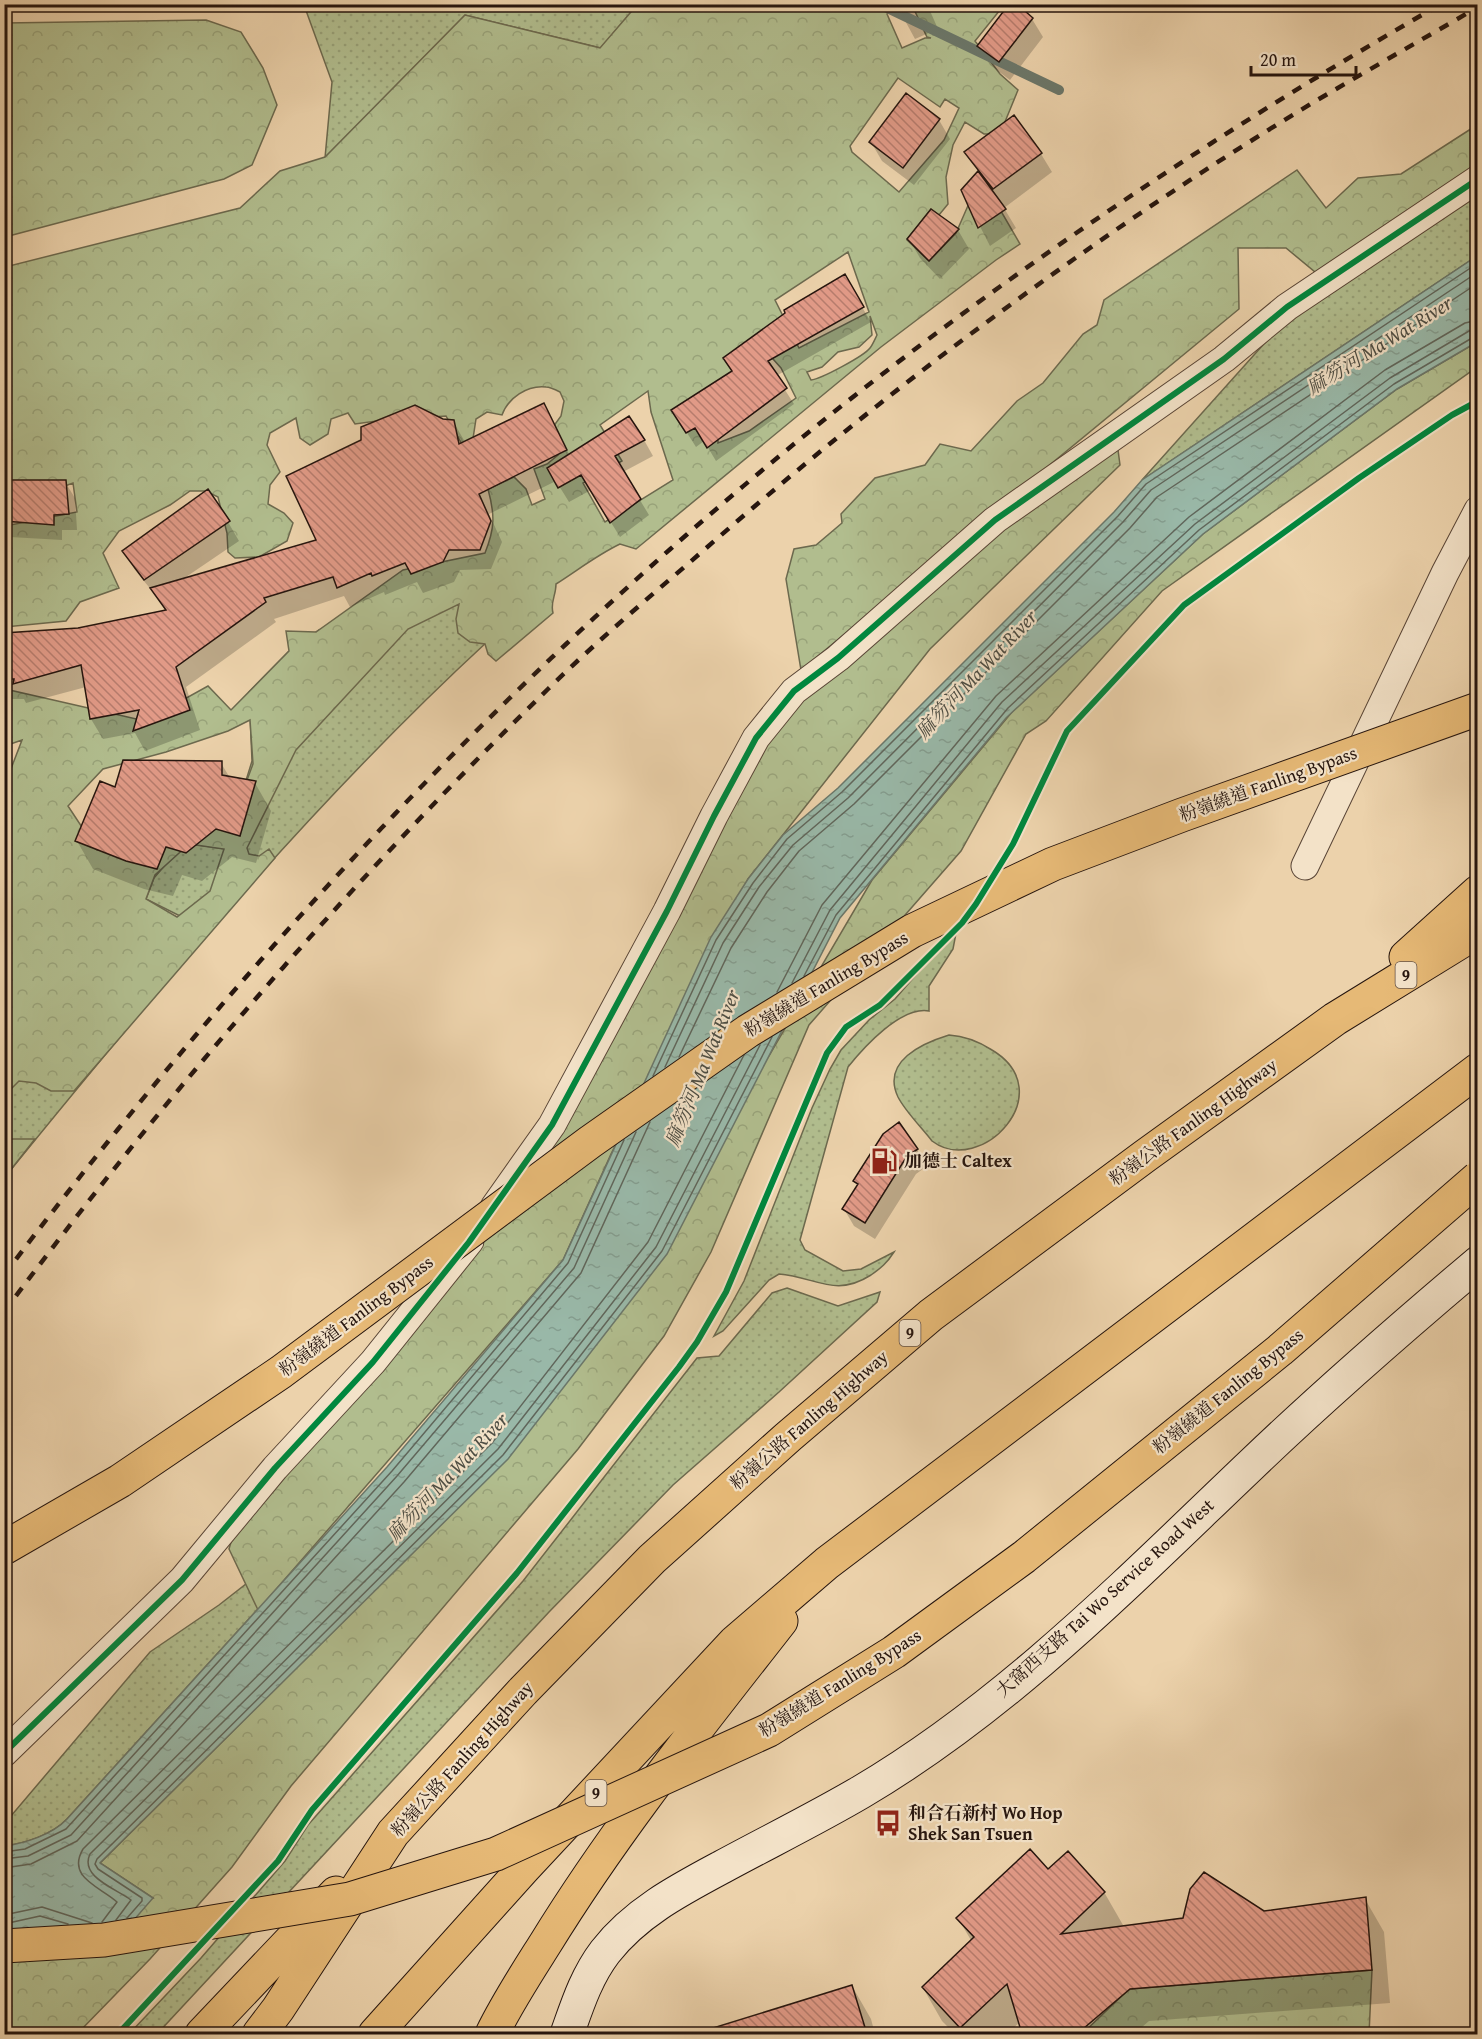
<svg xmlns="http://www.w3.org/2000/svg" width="1482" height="2039" font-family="'Gentium Book Plus','Noto Serif TC',serif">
  <defs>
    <pattern id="grass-dots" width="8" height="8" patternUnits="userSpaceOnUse" patternTransform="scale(1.5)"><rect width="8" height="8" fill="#b1bd8e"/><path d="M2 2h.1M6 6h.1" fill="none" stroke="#98a279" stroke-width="1.8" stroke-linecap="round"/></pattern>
    <pattern id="forest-crowns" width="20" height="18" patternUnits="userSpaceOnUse" patternTransform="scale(1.5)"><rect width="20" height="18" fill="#b1bd8e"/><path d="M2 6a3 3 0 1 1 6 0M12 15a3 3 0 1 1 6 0" fill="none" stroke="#98a279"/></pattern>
    <pattern id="water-ripples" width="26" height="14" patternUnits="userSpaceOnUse" patternTransform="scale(1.5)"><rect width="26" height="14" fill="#99b8a8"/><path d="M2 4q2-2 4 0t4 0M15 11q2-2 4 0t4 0" fill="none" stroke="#849d8f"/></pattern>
    <pattern id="building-back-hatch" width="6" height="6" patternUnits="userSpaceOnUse" patternTransform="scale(1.5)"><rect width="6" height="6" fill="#e19a87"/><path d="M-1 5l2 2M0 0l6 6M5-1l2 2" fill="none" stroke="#b67c6d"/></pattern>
  </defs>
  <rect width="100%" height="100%" fill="#ecd2ab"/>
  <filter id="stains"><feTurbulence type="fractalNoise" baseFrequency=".00333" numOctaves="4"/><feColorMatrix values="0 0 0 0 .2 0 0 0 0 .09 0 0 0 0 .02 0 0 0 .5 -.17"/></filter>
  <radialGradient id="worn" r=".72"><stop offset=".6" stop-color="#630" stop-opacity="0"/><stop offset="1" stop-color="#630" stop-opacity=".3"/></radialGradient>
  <path fill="url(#grass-dots)" stroke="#6c694e" stroke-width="1.5" d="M304,5H637L601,48L465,15L325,158L332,82Z
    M1477,192V256L1142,480L1296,308Z
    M457,577L488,641C311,804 156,991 5,1177V1056L180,916L146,899L154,878L184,843L225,849L252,761L249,692L289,651L319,630Z
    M957,928L953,949L929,986V1011C901,1006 864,1047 848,1067L800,1240L805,1250L843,1271L861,1269L894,1252C887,1263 881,1268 871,1275C835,1298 816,1277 779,1274L769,1280L723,1331L714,1336L744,1281L812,1108L830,1069L841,1050L869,1020L895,999Z
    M949,1035C965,1036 978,1041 992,1050C1062,1092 981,1178 932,1141C922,1128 905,1111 898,1097C881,1061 923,1043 949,1035Z
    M787,1288L838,1306L880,1292L877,1302L779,1392L673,1485L549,1612L157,2034H129L201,1958L285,1861L308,1825L523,1581L697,1358L719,1356L772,1293Z
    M246,1584L267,1599L67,1819C52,1835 25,1843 5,1846V1823L150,1652L219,1605Z"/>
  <path fill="url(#forest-crowns)" stroke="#6c694e" stroke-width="1.5" fill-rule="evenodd" d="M637,5H901L887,14L902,48L925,38H931L927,37L912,5H1004L975,41L1000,74L1018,90L1000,134H984L965,122L953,145L946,177L948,204L939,215L931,209L907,240L929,261L956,233L970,201L998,206L1020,244L996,260L881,347L636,549L620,544C597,555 578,570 556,584C556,596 550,602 553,613L496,661L488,654L485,644L470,642L458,633L456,619L459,604L408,629L296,750L247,848L249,854L259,856L269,849L275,858L74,1091H51L36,1083L19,1081L5,1095L4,787L22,740L5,746V689L145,721L208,686L231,710L289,651L286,631L316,632L403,570L485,553C495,528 495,515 488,489L514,477L526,489L532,505L545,499L534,469L547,464L558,455L552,442L553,427L561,416L564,401L560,392C556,390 550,387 546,387C527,385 508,398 502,415L487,412L476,419L472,445L463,446L446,416L384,420L355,424L348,413L331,419L328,434L310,445L300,438L296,418L270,433L267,445L280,472L270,485L268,504L284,513L293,523L287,541L259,557L235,558L228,552L227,533L218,497L206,491H190L170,505L119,531L103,553L119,588L80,602L66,621L5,627V526L77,512L73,483L62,487H5V267L240,208L280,171L325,157L465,15L600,48ZM898,78L940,107L945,99L959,108L944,140L899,192L852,152L850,146ZM848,252L869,312L799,348L775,300ZM870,316L877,335C875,339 873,344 870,348C864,356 821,379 811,380L807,372L822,367L838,352L859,347L872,335ZM765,350L781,368L796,398L749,431L718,443L717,396ZM648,391L651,412L673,480L605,522L583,483L622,461L600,425ZM250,720L253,764L230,826L97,850L68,806L103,769L166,752L228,731ZM189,844L224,849L210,891L177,917L146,899L155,875Z
    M206,20L241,32L263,68L277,105L252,165L224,179L5,237V23Z
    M1477,125V190L1326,281L1286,248H1238L1239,309L801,670L786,579L794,549L816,545L842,523L841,514L875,478L925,465L940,444L971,451L1017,401L1043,383L1083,334L1097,325L1104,300L1297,170L1326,208L1358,178L1401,174Z
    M1477,342V367L1162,591L1046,721L1026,734L961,851L809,1025L711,1252L664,1336L578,1449L291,1786L232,1867L150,1959L77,2034H5V1940L153,1898L100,1863L503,1463L770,1054L872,880L1012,712L1203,534L1397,389Z
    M1116,435L1120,465L930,649L748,879L611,1154L563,1260L258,1610L229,1549L241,1509L493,1208L756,738Z
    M5,1139H35L5,1177L4,1139Z
    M1372,1970L1369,2034H1082L1129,1989Z"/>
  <path fill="url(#water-ripples)" stroke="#6b776a" stroke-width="1.5" d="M1477,256V342L1397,389L1203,534L1006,718L840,918L667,1254L508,1459L100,1863L153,1898L107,1951L5,1938V1846C25,1843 52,1835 67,1819L387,1467L563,1260L711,937L748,879L783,835L838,788L1114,512L1142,480Z"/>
  <path fill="#0003" d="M896,4H927L938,29L915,39Z
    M1032,19L1043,37L1010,80L990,65L979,46Z
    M939,120L950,139L914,185L882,161L871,142Z
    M1041,154L1052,172L1004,208L1016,228L990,246L962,191L979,172L971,158Z
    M931,211L958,230L969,249L940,279L920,258L909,239Z
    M844,277L871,322L776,376L794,404L716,461L704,441L696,447L682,425L787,313Z
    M544,405L570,456L644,440L653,456L623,472L649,515L620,537L591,490L569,502L556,481L489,514L502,542L491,569L460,570L454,582L423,593L417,582L385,595L384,592L350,607L344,596L274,619L276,622L186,687L200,730L145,751L135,733L103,739L91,719L86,687L26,703L24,699H4V634L78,629L166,611L157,597L135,570L124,551L228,522L239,541L183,579L318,541L442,420L453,421L465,442Z
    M4,478L15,481L65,482L75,498L77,530H62V540L10,537L4,528Z
    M221,763L230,778L255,783L271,811L256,863L232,857L202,881L182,875L173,896L144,889L93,869L77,841L116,789Z
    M917,1149L927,1166L916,1174L875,1239L854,1226L844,1209L858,1187L855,1181Z
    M1048,1871L1104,1892L1123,1925L1121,1928L1263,1913L1365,1899L1384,1932L1390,2003L1149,2021L1134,2034H1024L1020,2022L1007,2034H955L942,2021L923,1988L972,1942L958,1918Z
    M852,1986L871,2019L875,2034H702Z"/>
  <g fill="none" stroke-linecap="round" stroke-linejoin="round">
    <path stroke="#60665b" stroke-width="1.5" d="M804,976L836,915L1008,708L1199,530L1394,384L1472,338L1478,337
      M792,983L830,910L1002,702L1195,524L1390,378L1469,331L1478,329
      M777,992L822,905L996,696L1189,517L1385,370L1465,323L1478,320
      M679,1057L731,948L767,892L799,851L854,804L1130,528L1157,497L1478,283
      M665,1067L723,943L759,887L793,845L848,798L1123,522L1151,490L1478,272
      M653,1076L716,940L753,883L787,839L842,792L1118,516L1146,484L1478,263
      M4,1852L25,1849L66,1829L392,1471L568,1263L624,1140
      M4,1859L28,1856L71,1835L397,1476L574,1268L636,1132
      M4,1868L31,1864L77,1841L404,1482L581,1273L650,1122
      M4,1915L42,1907L92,1923
      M127,1918L142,1901V1898L98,1869L95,1864L97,1859L503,1455L662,1251L772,1037
      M116,1920L131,1900C117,1889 79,1877 90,1854L498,1449L656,1247L760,1045
      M102,1922L117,1902C101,1887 66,1878 83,1849L492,1443L648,1242L744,1055
      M4,1924L40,1916L68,1924"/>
    <path stroke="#6b776a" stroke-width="10" d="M879,4L1059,90"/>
  </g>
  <path fill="url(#building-back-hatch)" stroke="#26150e" stroke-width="1.5" d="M1009,4H1017L1033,18L999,62L977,46Z
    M906,93L940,119L903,168L869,142Z
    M1014,115L1042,153L993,189L964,152Z
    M978,171L1006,209L978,228L961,190Z
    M931,209L959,229L929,261L907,239Z
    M845,274L864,307L768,361L787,388L707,448L695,428L686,433L671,410L732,371L723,358L785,313L784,310Z
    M544,403L567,450L479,494L491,521L480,550H449L443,562L411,574L405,563L372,576L371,573L337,588L333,577L264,598L266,602L176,667L190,710L133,731L139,710L90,719L81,665L13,684L14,679H4V633L78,628L166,610L150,588L316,540L286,476L361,440V427L415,405L443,419L454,420L459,444Z
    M629,416L645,440L615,456L641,499L610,523L581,475L558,488L547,468Z
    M4,480H66L69,514L54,515V525L4,521Z
    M208,489L230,521L144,580L122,551Z
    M123,760L222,761V775L256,781L240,836L216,829L186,853L166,847L157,869L126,861L75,841L100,781L115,787Z
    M899,1122L918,1149L907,1156L865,1223L842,1209L858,1184L853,1181L883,1134Z
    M1030,1849L1048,1869L1068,1851L1105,1892L1061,1934L1183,1918L1190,1889L1204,1872L1264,1911L1366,1897L1372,1970L1130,1989L1077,2034H1022L1007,1984L960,2028L922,1987L974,1937L956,1918Z
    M852,1985L867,2034H714L713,2028Z"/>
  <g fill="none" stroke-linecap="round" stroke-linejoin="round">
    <g stroke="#584435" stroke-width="29">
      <path id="minor" d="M1305,866L1445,573L1478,510
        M494,1207L552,1125L667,911L714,816L756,738L794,691L838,658L995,520L1224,359L1287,307L1478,179
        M4,1753L182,1580L275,1468L373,1362L470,1241"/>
    </g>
    <g stroke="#26150e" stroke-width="35">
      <path id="secondary" d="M567,2034C577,2006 586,1977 605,1952C635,1913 679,1890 722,1867C768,1842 815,1819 861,1792C1008,1705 1128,1582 1251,1465C1324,1395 1400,1329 1478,1263"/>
    </g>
    <g stroke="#26150e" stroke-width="35">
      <path id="motorway" d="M1406,957L1478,892
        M202,2034L336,1893
        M259,2034L278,2009L393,1833L523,1691L652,1559L788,1437L931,1315L1145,1156L1335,1019L1478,931
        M375,2034L524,1868L735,1642L827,1563L1478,1070
        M492,2034C507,2003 526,1974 545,1944C615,1830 699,1726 781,1621"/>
    </g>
    <use href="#minor" stroke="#f3e2c8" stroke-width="27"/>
    <use href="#secondary" stroke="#f3e2c8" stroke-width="33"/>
    <use href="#motorway" stroke="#e6b976" stroke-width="33"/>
    <path stroke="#26150e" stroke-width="4.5" stroke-dasharray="10 10" stroke-linecap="butt" d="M4,1275C236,968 500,683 799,440C1000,277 1216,133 1441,4
      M4,1312C169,1090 350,882 548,689C593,645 641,604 689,563C786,478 887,395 991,319C1095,242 1203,169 1314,102C1368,70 1423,39 1478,7"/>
    <g stroke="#26150e" stroke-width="35" stroke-linecap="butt">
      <path id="motorway-bridge" d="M4,1548L120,1481L281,1372L590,1142L748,1031L912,931L1053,864L1182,815L1478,709
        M4,1946L104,1940L350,1899L496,1854L769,1730L894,1652L1024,1557L1280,1350L1478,1178"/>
    </g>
    <use href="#motorway-bridge" stroke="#e6b976" stroke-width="33"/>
    <g stroke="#f3e2c8" stroke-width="10">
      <path id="cycleway" d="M4,1753L182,1580L275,1468L373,1362L469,1242L552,1125L667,911L714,816L756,738L794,691L838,658L995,520L1224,359L1287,307L1478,179
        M118,2034L278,1861L312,1810L517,1573L679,1367L697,1342L726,1292L827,1053L846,1027L880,1005L962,923L976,904L1013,844L1067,731L1184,605L1359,478L1452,415L1478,401"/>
    </g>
    <use href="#cycleway" stroke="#00873e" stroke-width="6"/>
  </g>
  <defs>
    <g id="fuel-bare" transform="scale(2.07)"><path d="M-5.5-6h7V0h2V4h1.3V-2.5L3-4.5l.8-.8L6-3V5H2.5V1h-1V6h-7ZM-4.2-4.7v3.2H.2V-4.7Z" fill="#8f2418" stroke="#f3e2c8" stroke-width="2.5" paint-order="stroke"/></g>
    <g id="bus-bare" transform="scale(2.07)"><path d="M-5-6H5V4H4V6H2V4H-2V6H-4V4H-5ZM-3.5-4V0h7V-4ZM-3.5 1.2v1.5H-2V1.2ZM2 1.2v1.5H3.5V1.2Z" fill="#8f2418" stroke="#f3e2c8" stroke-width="2.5" paint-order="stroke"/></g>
  </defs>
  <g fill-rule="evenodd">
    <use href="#fuel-bare" x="884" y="1161"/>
    <use href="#bus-bare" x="888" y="1823"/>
  </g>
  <g text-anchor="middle" stroke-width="4.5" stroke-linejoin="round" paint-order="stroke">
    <g fill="#f3e2c8" stroke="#645246" stroke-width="1.5">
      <rect x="1395.5" y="962" width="21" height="26" rx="4.5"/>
      <rect x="899.5" y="1320" width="21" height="26" rx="4.5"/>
      <rect x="585.5" y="1780" width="21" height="26" rx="4.5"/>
    </g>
    <g font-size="16" font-weight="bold" fill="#26150e">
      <text x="1406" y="981">9</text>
      <text x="910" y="1339">9</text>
      <text x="596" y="1799">9</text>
    </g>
    <g font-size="18" fill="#26150e" stroke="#f3e2c8">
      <text transform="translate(1268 784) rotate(-20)" y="6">粉嶺繞道 Fanling Bypass</text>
      <text transform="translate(826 984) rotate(-31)" y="6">粉嶺繞道 Fanling Bypass</text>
      <text transform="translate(1193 1122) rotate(-36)" y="6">粉嶺公路 Fanling Highway</text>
      <text transform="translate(356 1316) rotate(-37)" y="6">粉嶺繞道 Fanling Bypass</text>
      <text transform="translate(1228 1391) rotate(-39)" y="6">粉嶺繞道 Fanling Bypass</text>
      <text transform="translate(809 1420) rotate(-41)" y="6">粉嶺公路 Fanling Highway</text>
      <text transform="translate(1105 1598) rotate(-42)" y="6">大窩西支路 Tai Wo Service Road West</text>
      <text transform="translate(840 1683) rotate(-32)" y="6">粉嶺繞道 Fanling Bypass</text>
      <text transform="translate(462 1759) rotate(-48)" y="6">粉嶺公路 Fanling Highway</text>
    </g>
    <g font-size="18" font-weight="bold" fill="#26150e" stroke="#f3e2c8" text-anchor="start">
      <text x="904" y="1167">加德士 Caltex</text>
      <text x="908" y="1819">和合石新村 Wo Hop<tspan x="908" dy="21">Shek San Tsuen</tspan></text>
    </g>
    <g font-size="20" font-style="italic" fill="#4e4e44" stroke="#f3e2c8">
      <text transform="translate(1379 345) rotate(-32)" y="7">麻笏河 Ma Wat River</text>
      <text transform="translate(976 674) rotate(-47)" y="7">麻笏河 Ma Wat River</text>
      <text transform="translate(702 1068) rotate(-68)" y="7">麻笏河 Ma Wat River</text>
      <text transform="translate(447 1477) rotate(-47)" y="7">麻笏河 Ma Wat River</text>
    </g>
  </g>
  <rect width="1482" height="2039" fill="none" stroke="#ecd2ab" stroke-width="24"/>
  <rect x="6" y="6" width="1470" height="2027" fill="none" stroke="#26150e" stroke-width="3"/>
  <rect x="12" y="12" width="1458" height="2015" fill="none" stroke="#26150e" stroke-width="1.5"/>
  <path d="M1251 66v9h105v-9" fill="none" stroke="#26150e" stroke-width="3"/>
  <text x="1260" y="66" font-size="18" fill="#26150e" stroke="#f3e2c8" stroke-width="4.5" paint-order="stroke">20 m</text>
  <rect width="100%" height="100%" filter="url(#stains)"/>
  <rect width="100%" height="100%" fill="url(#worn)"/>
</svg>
